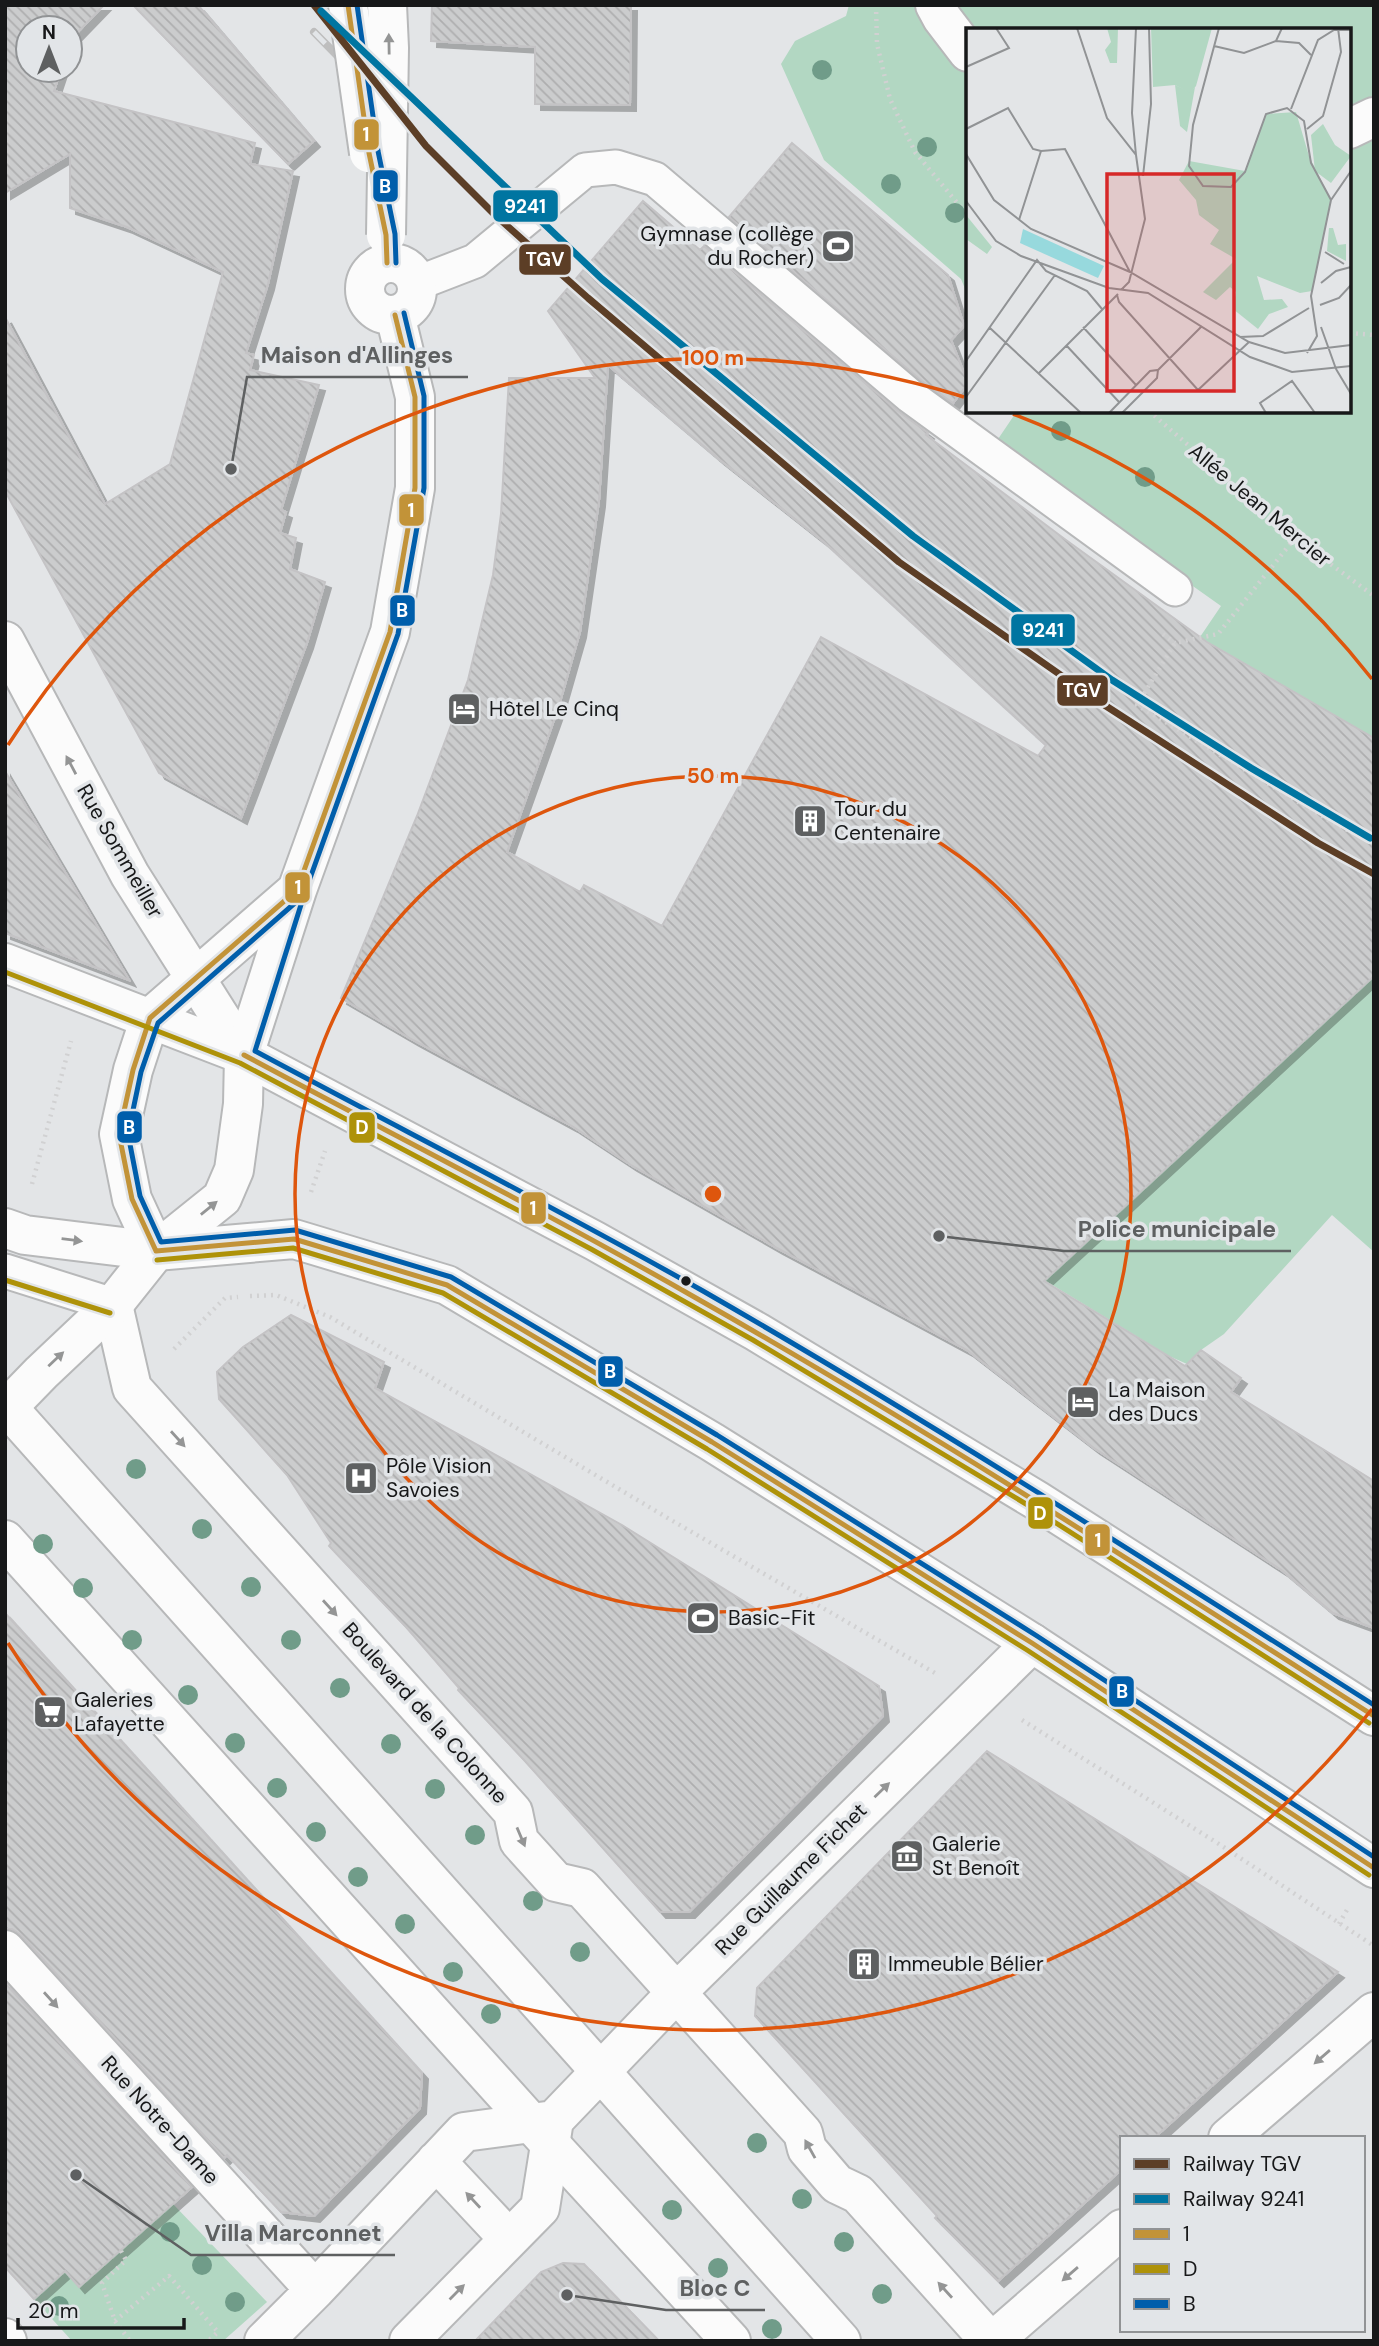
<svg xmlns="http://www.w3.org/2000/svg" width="1379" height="2346" font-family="'DM Sans',sans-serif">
  <defs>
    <pattern id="building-back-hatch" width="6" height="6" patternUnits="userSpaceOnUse" patternTransform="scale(1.75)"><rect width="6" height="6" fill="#cbcccd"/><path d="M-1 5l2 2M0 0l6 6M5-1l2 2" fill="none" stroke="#aeaeaf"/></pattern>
    <filter id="shadow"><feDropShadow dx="6" dy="6" stdDeviation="0" flood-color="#0004"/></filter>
  </defs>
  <rect width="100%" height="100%" fill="#e3e5e7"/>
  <path fill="#b2d7c2" d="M849,5H1374V903L1120,755L1221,606L994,445L1017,411H1349V30H968V296L961,279L824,160L781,64L795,41L846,16Z
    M1374,975V1252L1332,1215L1224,1334L1201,1350L1187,1364L1169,1356L1044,1280Z
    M173,2204L267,2302L223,2341H72L34,2299L65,2271L80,2287Z"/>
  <path fill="url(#building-back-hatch)" stroke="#c4c3c5" stroke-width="2" fill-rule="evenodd" filter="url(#shadow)" d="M5,5H104L72,38L70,44V28H28V70H61L54,91L255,143L250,164L293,171L268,284L246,353L254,355L250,370L319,385L281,510L286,512L280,533L296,538L290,569L325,582L307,643L241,818L159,773L5,491V317L105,504L170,464L223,272L127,227L70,208V154L5,193Z
    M133,5H198L314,141L288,164Z
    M432,5H631L630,105L535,104V47L431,41Z
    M792,143L948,275L964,326L951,340L968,383L953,403L922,381L729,217Z
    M643,201L700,250L704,246L898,411L928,433L926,435L1066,540L1207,642L1374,738V976L1044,1281L1185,1366L1201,1350L1241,1378L1231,1392L1374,1481V1628L1333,1613L1283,1571L1094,1448L967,1350L777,1248L631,1165L572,1126L413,1040L341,998L417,816L468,680L493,575L501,514L509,378H595L548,311ZM608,365L719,459L823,541L1046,745L1038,756L821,637L662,926L584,885L580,892L507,852L558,709L580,632L599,501Z
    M5,771L129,980L5,933Z
    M291,1315L384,1362L375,1388L622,1525L879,1686L883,1716L689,1912H660L524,1760L458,1690L459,1688L406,1627L329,1546L331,1543L287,1475L219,1399L217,1372L243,1347Z
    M5,1613L422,2073L420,2108L314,2216L281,2212L227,2155L224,2158L21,1935L12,1929H5Z
    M987,1751L1338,1972L1154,2138H1122V2169L998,2281L935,2218L937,2216L755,2016L757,1988Z
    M5,1983L192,2187L79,2287L65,2271L34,2299L5,2267Z
    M563,2263L584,2264L659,2341H475L541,2272Z"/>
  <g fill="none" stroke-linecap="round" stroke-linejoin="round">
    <g stroke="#b7b8b9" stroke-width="37">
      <path id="service" d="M416,281L431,278L475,261L585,170L616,167L655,179L910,396L1175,589
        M5,1271L113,1305"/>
    </g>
    <g stroke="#b7b8b9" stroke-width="42">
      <path id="pedestrian" d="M8,1408L841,2341
        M5,1540L541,2134L731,2341"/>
    </g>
    <g stroke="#b7b8b9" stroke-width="42">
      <path id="minor" d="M5,641L130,875L244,1055
        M113,1305L132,1388L513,1812L519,1841L556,1882L582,1888L803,2133L807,2149L837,2184L858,2194L990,2341
        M5,1950L315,2290
        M554,2120L676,1993L1032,1643
        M1228,2138L1374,2012
        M436,2161L509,2239
        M5,2338L7,2341
        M264,2341L315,2290L464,2132L554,2120L540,2208L409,2341
        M993,2341L1122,2229"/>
    </g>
    <g stroke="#b7b8b9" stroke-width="42">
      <path id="tertiary" d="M5,1410L41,1373L113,1305L156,1251"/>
    </g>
    <g stroke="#b7b8b9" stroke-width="42">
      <path id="secondary" d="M935,5L942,18L968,52
        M1349,129L1374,117
        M365 289a26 26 0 1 1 52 0a26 26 0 1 1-52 0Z
        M297,890L150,1018L133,1070L119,1134L132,1199L156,1251L222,1198L234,1170L243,1104L244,1055L297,890L390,632L415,488V397L395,315"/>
    </g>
    <g stroke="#b7b8b9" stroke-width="42">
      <path id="primary" d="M5,963L244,1055L595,1241L757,1332L1036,1500L1374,1716
        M5,1228L25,1235L156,1251L294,1239L447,1285L712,1442L1032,1643L1374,1868"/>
    </g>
    <path stroke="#d1d1d2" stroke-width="4.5" stroke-dasharray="2 5" stroke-linecap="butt" d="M876,5L877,44L890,99L915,152L968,216
      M1349,333L1374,335
      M1149,411L1295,538L1374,596
      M1295,538L1218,634L1175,643L1137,705L1330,821L1374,844
      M1163,634L1175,643
      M32,1184L71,1041
      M311,1192L325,1151
      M250,1296L276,1295L330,1317L666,1517L935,1673
      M174,1349L225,1298L238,1297
      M1022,1720L1222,1846L1374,1946
      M1339,1924L1348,1908
      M121,2251L126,2260L102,2283L115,2321L130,2341
      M115,2321L169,2276L218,2332L208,2341"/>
    <use href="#service" stroke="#fbfbfb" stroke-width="33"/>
    <use href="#pedestrian" stroke="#fbfbfb" stroke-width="38"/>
    <use href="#minor" stroke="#fbfbfb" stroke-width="38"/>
    <use href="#tertiary" stroke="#fbfbfb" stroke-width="38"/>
    <use href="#secondary" stroke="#fbfbfb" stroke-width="38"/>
    <use href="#primary" stroke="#fbfbfb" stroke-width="38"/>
    <g stroke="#bebebe" stroke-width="8">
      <path id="rail" d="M314,32L426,146"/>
    </g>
    <use href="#rail" stroke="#e2e5e8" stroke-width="5" stroke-dasharray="16" stroke-linecap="butt"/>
    <g stroke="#b7b8b9" stroke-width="42" stroke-linecap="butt">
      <path id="minor-bridge" d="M386,235L389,48L387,5"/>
    </g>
    <g stroke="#b7b8b9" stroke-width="42" stroke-linecap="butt">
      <path id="secondary-bridge" d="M348,5L369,153"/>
    </g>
    <use href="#minor-bridge" stroke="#fbfbfb" stroke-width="38"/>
    <use href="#secondary-bridge" stroke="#fbfbfb" stroke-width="38"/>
    <g stroke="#e2e5e8" stroke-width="10">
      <path id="bus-1" d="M348,5L369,153L386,235L387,263
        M150,1018L297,890L390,632L415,488V397L395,315
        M150,1018L133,1070L119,1134L132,1199L156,1251
        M244,1055C395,1136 548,1213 696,1298C927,1429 1150,1573 1374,1716
        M156,1251L294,1239L447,1285L712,1442L1032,1643L1374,1868"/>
    </g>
    <g stroke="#e2e5e8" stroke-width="10">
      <path id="bus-2" d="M5,972L240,1063L591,1249L753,1340L1031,1507L1369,1723
        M157,1260L293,1248L443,1293L707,1449L1027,1650L1369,1875
        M5,1280L110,1313"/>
    </g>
    <g stroke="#e2e5e8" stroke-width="10">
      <path id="bus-3" d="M357,5L378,151L395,234L396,263
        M404,313L424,396V488L398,634L304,895L158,1023L141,1072L128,1134L140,1196L161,1242L295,1230L451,1277L717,1435L1037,1636L1374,1857
        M305,892L255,1051C404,1131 555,1207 703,1291C931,1422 1152,1564 1374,1705"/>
    </g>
    <use href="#bus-1" stroke="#c29338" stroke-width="5"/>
    <use href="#bus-2" stroke="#ae9209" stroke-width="5"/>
    <use href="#bus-3" stroke="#005eab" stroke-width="5"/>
    <g stroke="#e2e5e8" stroke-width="12">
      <path id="rail-1" d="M314,5L426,146L495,215L588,298L899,562L1092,697L1318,843L1374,874"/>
    </g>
    <g stroke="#e2e5e8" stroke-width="12">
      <path id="rail-2" d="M321,11L602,279L913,536L1112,680L1251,768L1370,838"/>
    </g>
    <use href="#rail-1" stroke="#5c3e26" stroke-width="7"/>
    <use href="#rail-2" stroke="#0075a1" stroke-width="7"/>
  </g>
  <g fill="#709c89">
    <circle cx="822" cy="70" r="10"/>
    <circle cx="927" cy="147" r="10"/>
    <circle cx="891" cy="184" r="10"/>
    <circle cx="955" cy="213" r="10"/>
    <circle cx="1061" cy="431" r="10"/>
    <circle cx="1145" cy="477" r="10"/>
    <circle cx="136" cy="1469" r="10"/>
    <circle cx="202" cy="1529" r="10"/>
    <circle cx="43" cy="1544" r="10"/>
    <circle cx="251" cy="1587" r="10"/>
    <circle cx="83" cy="1588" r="10"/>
    <circle cx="132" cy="1640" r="10"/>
    <circle cx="291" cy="1640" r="10"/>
    <circle cx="340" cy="1688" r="10"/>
    <circle cx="188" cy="1695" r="10"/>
    <circle cx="235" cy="1743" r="10"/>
    <circle cx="391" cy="1744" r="10"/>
    <circle cx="277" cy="1788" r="10"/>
    <circle cx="435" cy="1789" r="10"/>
    <circle cx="316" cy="1832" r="10"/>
    <circle cx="475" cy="1835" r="10"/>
    <circle cx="358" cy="1877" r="10"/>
    <circle cx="533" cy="1901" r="10"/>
    <circle cx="405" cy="1924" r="10"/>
    <circle cx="580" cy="1952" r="10"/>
    <circle cx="453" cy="1972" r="10"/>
    <circle cx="491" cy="2014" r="10"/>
    <circle cx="757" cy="2143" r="10"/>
    <circle cx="802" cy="2199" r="10"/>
    <circle cx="672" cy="2210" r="10"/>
    <circle cx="170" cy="2232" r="10"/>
    <circle cx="844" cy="2242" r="10"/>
    <circle cx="202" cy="2265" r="10"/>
    <circle cx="718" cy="2268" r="10"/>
    <circle cx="882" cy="2294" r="10"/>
    <circle cx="235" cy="2302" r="10"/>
    <circle cx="59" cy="2306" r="10"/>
    <circle cx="772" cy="2329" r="10"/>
  </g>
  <defs><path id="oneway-solid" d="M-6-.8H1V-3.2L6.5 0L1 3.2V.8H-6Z" transform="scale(1.75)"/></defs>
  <g fill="#949595">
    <use href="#oneway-solid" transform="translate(389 44) rotate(-91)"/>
    <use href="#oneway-solid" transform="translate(71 765) rotate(-118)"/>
    <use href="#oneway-solid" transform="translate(209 1208) rotate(-39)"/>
    <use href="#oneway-solid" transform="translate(72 1240) rotate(7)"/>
    <use href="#oneway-solid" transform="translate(56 1359) rotate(-43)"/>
    <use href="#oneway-solid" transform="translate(178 1439) rotate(48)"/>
    <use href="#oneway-solid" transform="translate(330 1608) rotate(48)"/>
    <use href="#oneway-solid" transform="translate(882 1790) rotate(-44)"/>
    <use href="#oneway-solid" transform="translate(521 1837) rotate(67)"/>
    <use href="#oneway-solid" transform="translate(51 2000) rotate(48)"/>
    <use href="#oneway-solid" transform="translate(1322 2057) rotate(139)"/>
    <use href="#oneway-solid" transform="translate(810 2149) rotate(-119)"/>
    <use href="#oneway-solid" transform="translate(473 2200) rotate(-133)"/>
    <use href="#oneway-solid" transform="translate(1070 2274) rotate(139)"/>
    <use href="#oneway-solid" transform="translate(945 2290) rotate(-132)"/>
    <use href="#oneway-solid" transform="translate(457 2292) rotate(-45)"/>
  </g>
  <g fill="none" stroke="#de560d" stroke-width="3.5">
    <circle cx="713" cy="1194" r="418"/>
    <path d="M1372 1709A836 836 0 0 1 8 1643M8 745A836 836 0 0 1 964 397M1013 414A836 836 0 0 1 1372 679"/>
  </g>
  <defs>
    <g id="stadium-square" transform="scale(1.75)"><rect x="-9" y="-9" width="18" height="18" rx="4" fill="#5e6061" stroke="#e2e5e8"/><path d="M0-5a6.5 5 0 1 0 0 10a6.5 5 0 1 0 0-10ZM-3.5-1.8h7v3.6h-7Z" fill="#fff"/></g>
    <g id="hotel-square" transform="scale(1.75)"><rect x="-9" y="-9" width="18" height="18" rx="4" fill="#5e6061" stroke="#e2e5e8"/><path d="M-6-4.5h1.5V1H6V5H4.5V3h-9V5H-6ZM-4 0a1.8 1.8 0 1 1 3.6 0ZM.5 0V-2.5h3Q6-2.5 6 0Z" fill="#fff"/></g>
    <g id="building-square" transform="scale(1.75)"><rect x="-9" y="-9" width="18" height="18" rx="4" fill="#5e6061" stroke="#e2e5e8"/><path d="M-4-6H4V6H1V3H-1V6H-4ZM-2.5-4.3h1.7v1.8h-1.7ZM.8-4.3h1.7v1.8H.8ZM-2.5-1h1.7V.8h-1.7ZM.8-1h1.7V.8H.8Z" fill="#fff"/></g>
    <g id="hospital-square" transform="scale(1.75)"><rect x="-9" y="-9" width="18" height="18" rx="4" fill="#5e6061" stroke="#e2e5e8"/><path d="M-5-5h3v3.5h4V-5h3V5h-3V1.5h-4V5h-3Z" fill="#fff"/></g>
    <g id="supermarket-square" transform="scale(1.75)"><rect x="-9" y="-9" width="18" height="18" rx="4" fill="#5e6061" stroke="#e2e5e8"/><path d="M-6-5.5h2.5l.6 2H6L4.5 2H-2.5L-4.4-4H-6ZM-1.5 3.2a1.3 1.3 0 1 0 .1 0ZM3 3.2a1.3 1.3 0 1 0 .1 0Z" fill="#fff"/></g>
    <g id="museum-square" transform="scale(1.75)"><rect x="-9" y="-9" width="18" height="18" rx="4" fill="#5e6061" stroke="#e2e5e8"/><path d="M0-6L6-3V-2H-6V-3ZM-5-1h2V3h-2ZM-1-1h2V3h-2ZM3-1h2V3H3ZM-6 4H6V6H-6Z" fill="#fff"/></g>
  </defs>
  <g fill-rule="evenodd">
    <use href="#stadium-square" x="838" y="246"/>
    <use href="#hotel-square" x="464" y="709"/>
    <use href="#building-square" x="810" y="821"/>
    <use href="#hotel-square" x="1083" y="1402"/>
    <use href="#hospital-square" x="361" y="1478"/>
    <use href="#stadium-square" x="703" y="1618"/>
    <use href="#supermarket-square" x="50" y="1712"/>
    <use href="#museum-square" x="907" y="1856"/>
    <use href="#building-square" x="864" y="1964"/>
  </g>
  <circle fill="#171819" stroke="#e2e5e8" stroke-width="2.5" cx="686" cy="1281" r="6"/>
  <g text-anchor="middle" stroke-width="7" stroke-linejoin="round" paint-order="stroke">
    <g font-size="21" fill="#171819" stroke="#e2e5e8" text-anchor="start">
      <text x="814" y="241" text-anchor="end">Gymnase (collège<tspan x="814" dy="24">du Rocher)</tspan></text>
      <text x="489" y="716">Hôtel Le Cinq</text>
      <text x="834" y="816">Tour du<tspan x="834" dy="24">Centenaire</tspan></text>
      <text x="1108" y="1397">La Maison<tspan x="1108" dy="24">des Ducs</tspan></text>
      <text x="386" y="1473">Pôle Vision<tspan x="386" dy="24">Savoies</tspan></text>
      <text x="728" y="1625">Basic-Fit</text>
      <text x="74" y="1707">Galeries<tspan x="74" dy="24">Lafayette</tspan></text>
      <text x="932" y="1851">Galerie<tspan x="932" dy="24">St Benoît</tspan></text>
      <text x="888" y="1971">Immeuble Bélier</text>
    </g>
    <g font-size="21" fill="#171819" stroke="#e2e5e8">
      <text transform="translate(1260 505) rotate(40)" y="7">Allée Jean Mercier</text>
      <text transform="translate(120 851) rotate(60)" y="7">Rue Sommeiller</text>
      <text transform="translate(425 1713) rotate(48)" y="7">Boulevard de la Colonne</text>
      <text transform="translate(791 1879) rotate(-45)" y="7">Rue Guillaume Fichet</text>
      <text transform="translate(160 2120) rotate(48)" y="7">Rue Notre-Dame</text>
    </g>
  </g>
  <g transform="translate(966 28)">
    <rect width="385" height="385" fill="#e3e5e7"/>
    <path d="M141,0H152L151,35H144L139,22L145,14ZM209,57L224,64L229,59L221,104L214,98Z" fill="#b2d7c2"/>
    <path d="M185,0H246L230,58L224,65L209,57L187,59ZM330,84L343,128L365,172L346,263L334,265L291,248L298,272L316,271L322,279L303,286L292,301L267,281L270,264L264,259L250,272L237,264L270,231L244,216L253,202L233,187L230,172L213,152L223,133L279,143L300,86ZM357,96L369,117L385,128L365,155L349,143L345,107ZM0,187L26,219L21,226L0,211ZM363,200H367L372,217L380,216V233L361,223Z" fill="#b2d7c2"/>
    <path d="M57,201L138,238L132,250L54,215Z" fill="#97d9dd"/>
    <path fill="none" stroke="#919395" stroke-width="2" d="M111,0L141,90L170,127L179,191L163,254L155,262M170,0L166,85L170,127M253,0L227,97L223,138L237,158L265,159L279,144L300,86L321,80L338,93L345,135L365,172L345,268L351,308L341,325M310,13L333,15L345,27M248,18L278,25L310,13L316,0M0,39L43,20L30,0M325,81L352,12L368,2H385M0,101L42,80L67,121L75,123M341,101L357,88L375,24L372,0M75,123L99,121L164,244M0,126L28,172L65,201L164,244L283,314L319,325L385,317M177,148L185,76L183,0M365,172L385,143M0,173L30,213L55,228L143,260L182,265L284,329L326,344L385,338M53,192L75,123M359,224L378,236M355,255L370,243L385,239M151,267L153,274L232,362L283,314M354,277L373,270L385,257M117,299L170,357M355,299L370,341M24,300L115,385M274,309L297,308L343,280M100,317L153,374M0,333L71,232L80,243L121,263L136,281M370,341L385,366M192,342L236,298M73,345L152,266M0,369L89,247M143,385L184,343L192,342L191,350L156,385M300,385L294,375L326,353L349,385"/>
    <path fill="#d62828" fill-opacity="0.15" stroke="#d62828" stroke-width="3.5" d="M141,146H268V363H141Z"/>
    <rect width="385" height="385" fill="none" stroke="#171819" stroke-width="3.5"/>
  </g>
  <circle cx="713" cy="1194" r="10" fill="#de560d" stroke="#e2e5e8" stroke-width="3.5"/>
  <g font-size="21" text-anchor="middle" font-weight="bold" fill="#de560d" stroke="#e2e5e8" stroke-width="7" stroke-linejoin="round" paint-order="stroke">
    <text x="713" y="365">100 m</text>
    <text x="713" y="783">50 m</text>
  </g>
  <path fill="none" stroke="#5e6061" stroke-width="2.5" d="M231 469L247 377H468M939 1236L1064 1251H1291M76 2175L191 2255H395M567 2295L666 2310H765"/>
  <g fill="#5e6061" stroke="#e2e5e8" stroke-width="2.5">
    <circle cx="231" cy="469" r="7"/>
    <circle cx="939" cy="1236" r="7"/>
    <circle cx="76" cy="2175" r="7"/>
    <circle cx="567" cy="2295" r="7"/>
  </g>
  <g font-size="23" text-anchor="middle" font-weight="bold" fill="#5e6061" stroke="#e2e5e8" stroke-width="7" stroke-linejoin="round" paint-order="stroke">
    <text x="357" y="363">Maison d'Allinges</text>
    <text x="1177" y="1237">Police municipale</text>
    <text x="293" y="2241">Villa Marconnet</text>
    <text x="715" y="2296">Bloc C</text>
  </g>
  <g stroke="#e2e5e8" stroke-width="2.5">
    <rect x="353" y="118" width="27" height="33" rx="7" fill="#c29338"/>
    <rect x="372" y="169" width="27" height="34" rx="7" fill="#005eab"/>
    <rect x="492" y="189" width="67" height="34" rx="7" fill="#0075a1"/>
    <rect x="518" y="243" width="54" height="33" rx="7" fill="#5c3e26"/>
    <rect x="398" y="493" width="27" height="34" rx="7" fill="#c29338"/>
    <rect x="389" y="594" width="27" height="33" rx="7" fill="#005eab"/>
    <rect x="1010" y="613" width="66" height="34" rx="7" fill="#0075a1"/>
    <rect x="1056" y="674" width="53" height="33" rx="7" fill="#5c3e26"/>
    <rect x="284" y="871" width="27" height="33" rx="7" fill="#c29338"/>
    <rect x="116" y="1110" width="27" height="34" rx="7" fill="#005eab"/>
    <rect x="348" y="1111" width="28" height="33" rx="7" fill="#ae9209"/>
    <rect x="520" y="1191" width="27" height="34" rx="7" fill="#c29338"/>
    <rect x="597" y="1355" width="27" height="33" rx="7" fill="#005eab"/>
    <rect x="1027" y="1496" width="27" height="34" rx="7" fill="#ae9209"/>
    <rect x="1084" y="1523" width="27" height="34" rx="7" fill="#c29338"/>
    <rect x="1108" y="1675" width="27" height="33" rx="7" fill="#005eab"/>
  </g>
  <g font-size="19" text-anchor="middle" font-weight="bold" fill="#fff">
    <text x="366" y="141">1</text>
    <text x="385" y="193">B</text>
    <text x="525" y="213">9241</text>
    <text x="545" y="266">TGV</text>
    <text x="411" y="517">1</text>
    <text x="402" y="617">B</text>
    <text x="1043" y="637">9241</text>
    <text x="1082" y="697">TGV</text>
    <text x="298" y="894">1</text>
    <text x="129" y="1134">B</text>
    <text x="362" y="1134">D</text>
    <text x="533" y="1215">1</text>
    <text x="610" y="1378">B</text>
    <text x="1040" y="1520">D</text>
    <text x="1098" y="1547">1</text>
    <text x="1122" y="1698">B</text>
  </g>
  <rect width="1379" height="2346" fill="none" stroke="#171819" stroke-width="14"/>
  <rect x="1120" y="2136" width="245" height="196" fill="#e2e5e8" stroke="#919395" stroke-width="2"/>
  <rect x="1134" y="2159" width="35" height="10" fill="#5c3e26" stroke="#919395" stroke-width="2"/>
  <text x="1183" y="2171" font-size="21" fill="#171819">Railway TGV</text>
  <rect x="1134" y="2194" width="35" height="10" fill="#0075a1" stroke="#919395" stroke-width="2"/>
  <text x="1183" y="2206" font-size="21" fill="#171819">Railway 9241</text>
  <rect x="1134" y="2229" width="35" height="10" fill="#c29338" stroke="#919395" stroke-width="2"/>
  <text x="1183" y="2241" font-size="21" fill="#171819">1</text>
  <rect x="1134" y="2264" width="35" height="10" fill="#ae9209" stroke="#919395" stroke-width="2"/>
  <text x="1183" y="2276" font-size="21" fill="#171819">D</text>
  <rect x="1134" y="2299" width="35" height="10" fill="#005eab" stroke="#919395" stroke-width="2"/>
  <text x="1183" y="2311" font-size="21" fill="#171819">B</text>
  <g transform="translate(49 49)"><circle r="33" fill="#e2e5e8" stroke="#919395" stroke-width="2"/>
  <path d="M0-5L12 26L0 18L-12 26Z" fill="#5e6061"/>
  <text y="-10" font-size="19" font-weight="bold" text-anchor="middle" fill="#171819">N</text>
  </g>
  <path d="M18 2318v10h166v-10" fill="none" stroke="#171819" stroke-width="3.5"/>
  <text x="28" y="2318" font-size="21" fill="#171819" stroke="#e2e5e8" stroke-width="5" paint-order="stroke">20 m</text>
</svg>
